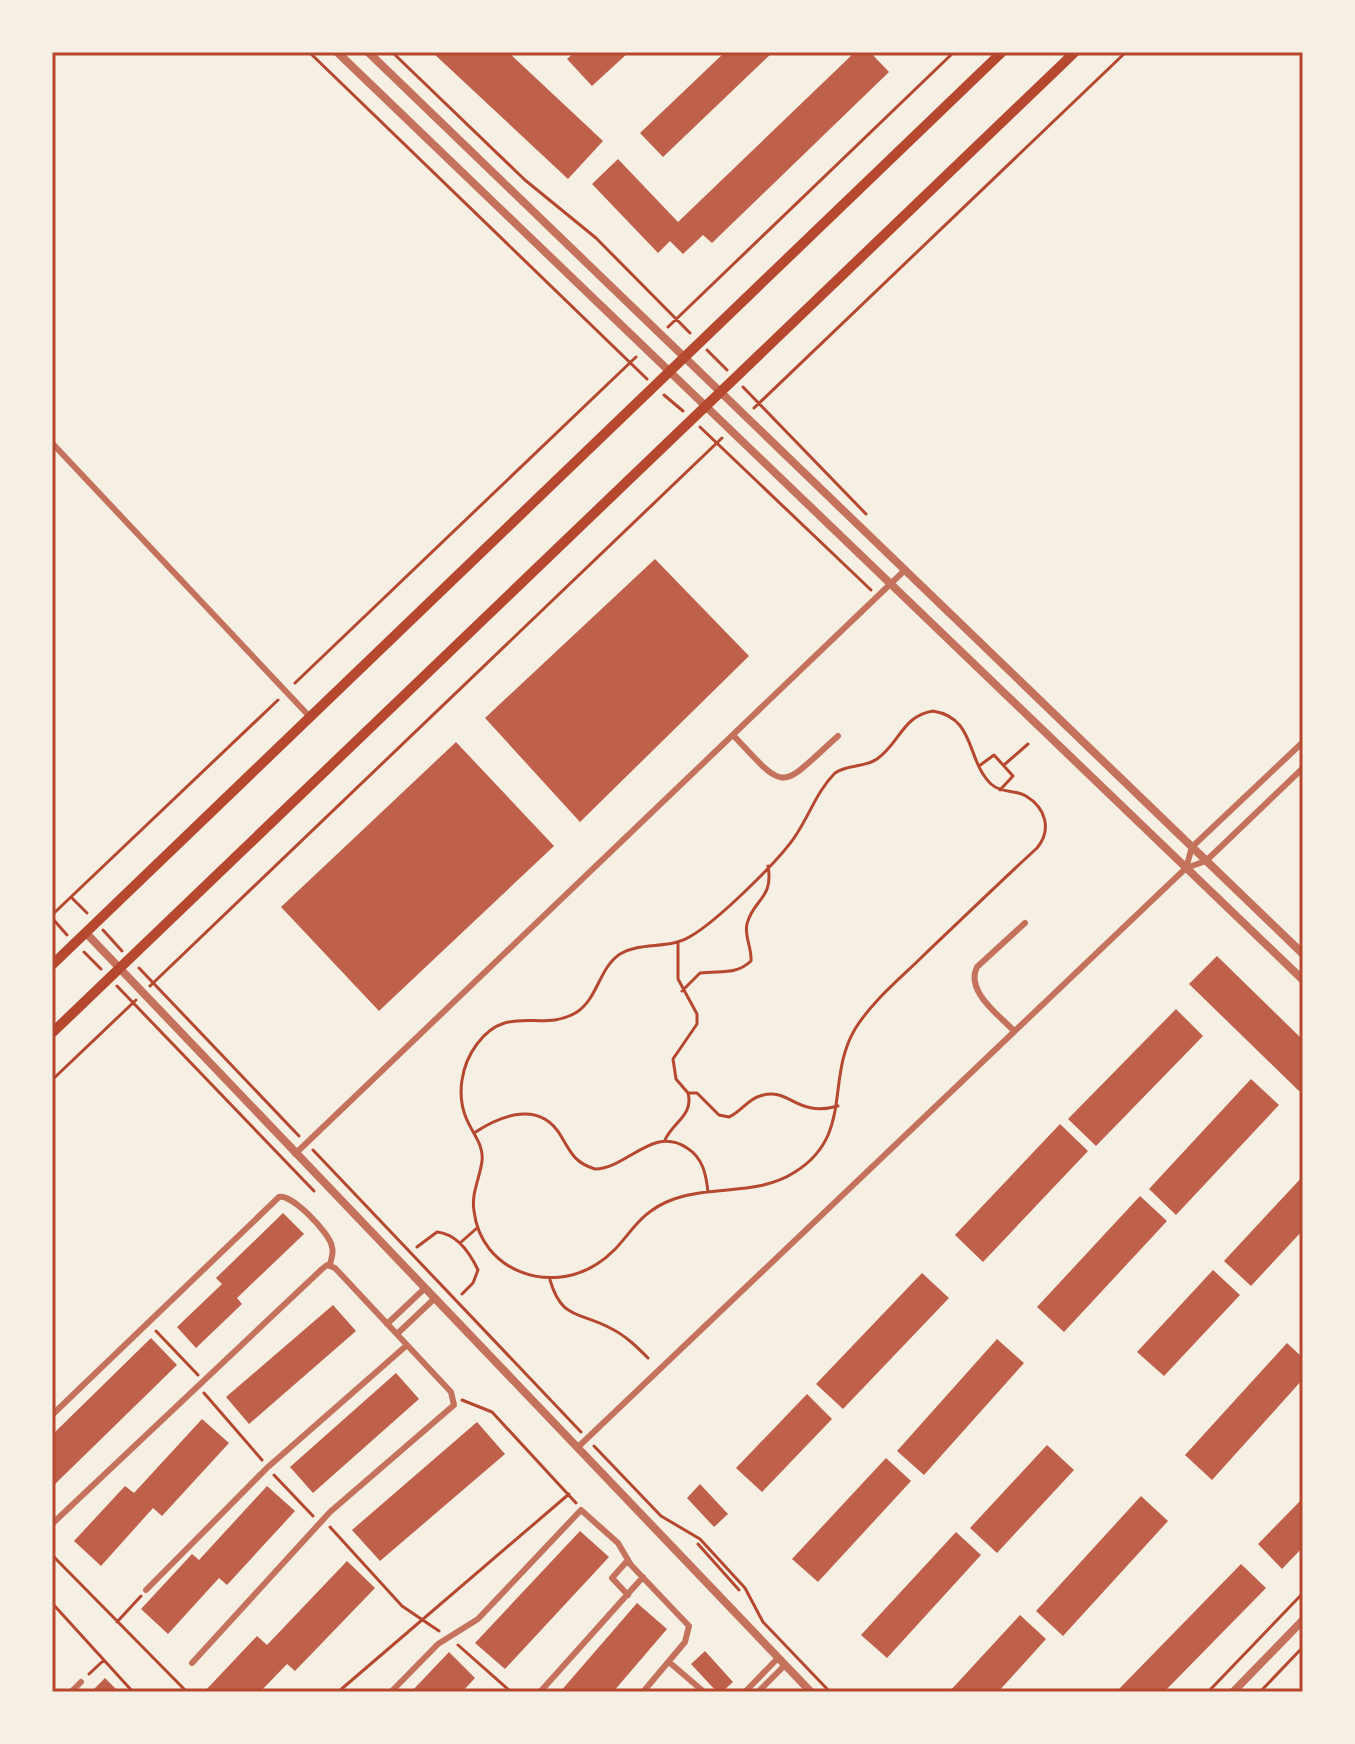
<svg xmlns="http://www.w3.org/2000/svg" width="1355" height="1744" font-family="Cabin,sans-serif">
  <rect width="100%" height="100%" fill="#f6efe4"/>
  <path fill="#bf614a" d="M432,52H508L603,141L568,179Z
    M575,52H629L592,86L567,59Z
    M725,52H773L663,157L640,133Z
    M855,52H870L889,72L712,243L703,235L683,254L670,241L658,253L592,184L618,159L678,222Z
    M655,559L749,656L580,822L485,718Z
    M456,742L554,846L379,1011L281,907Z
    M1217,956L1303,1040V1087L1299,1091L1189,984Z
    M1176,1009L1203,1036L1096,1146L1068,1119Z
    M1251,1079L1279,1105L1176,1215L1149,1189Z
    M1060,1124L1088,1151L983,1262L955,1235Z
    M1303,1176V1230L1251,1286L1224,1261Z
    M1140,1196L1167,1221L1064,1332L1037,1307Z
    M283,1213L304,1234L237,1298L242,1304L196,1348L177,1327L222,1284L216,1278Z
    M1213,1270L1240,1295L1164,1376L1137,1352Z
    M922,1273L949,1298L843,1409L816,1384Z
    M333,1305L356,1331L249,1424L226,1397Z
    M151,1338L177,1365L52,1487V1435Z
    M997,1339L1024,1363L924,1475L897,1451Z
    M1287,1343L1303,1358V1379L1212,1480L1185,1455Z
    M396,1373L419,1399L313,1493L290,1467Z
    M807,1394L832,1419L762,1492L736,1468Z
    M202,1419L229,1443L162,1516L153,1508L101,1566L74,1541L125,1486L134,1493Z
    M477,1422L505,1454L380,1561L352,1530Z
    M1047,1445L1074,1470L997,1553L970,1528Z
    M886,1458L911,1481L818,1582L792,1559Z
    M700,1484L728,1514L714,1527L687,1498Z
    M267,1486L295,1511L227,1585L219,1578L168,1634L141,1609L192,1554L199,1560Z
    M1141,1496L1168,1521L1063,1636L1036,1611Z
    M1303,1498V1547L1282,1569L1258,1544Z
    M580,1531L609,1557L505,1669L475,1643Z
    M956,1532L981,1555L887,1658L861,1635Z
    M347,1561L375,1588L295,1671L287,1664L260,1692H204L257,1636L267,1645Z
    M1241,1564L1266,1588L1164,1692H1122L1119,1689Z
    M637,1603L667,1629L613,1692H560Z
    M1020,1615L1046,1639L998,1692H949Z
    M705,1651L733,1682L722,1692H717L691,1664Z
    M449,1652L475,1678L462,1692H411Z
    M105,1678L119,1692H91Z"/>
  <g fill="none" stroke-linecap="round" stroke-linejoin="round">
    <path stroke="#b5482f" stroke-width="3" d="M309,52L647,379
      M392,52L525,180L596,238L690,333
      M668,327L954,52
      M707,350L727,370
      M743,387L866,514
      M664,395L683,411
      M754,408L1126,52
      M700,427L871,590
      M295,683L636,357
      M933,711C976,718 966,760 991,784C1002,794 1015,789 1026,796C1046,808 1052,830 1037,848C999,883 962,919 925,954C901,978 873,1000 855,1029C825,1080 854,1135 795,1172C758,1196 714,1185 674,1199C632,1214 629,1244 597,1264C549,1295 481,1271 474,1211C471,1193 480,1178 482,1161C484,1145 473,1134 467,1120C456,1096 461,1065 477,1044C508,1002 542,1034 577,1012C598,998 599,968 620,954C642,941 669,950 691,936C717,921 780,860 796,835C810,814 817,791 835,773C848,764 864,768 877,759C900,743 902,716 933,711Z
      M1004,765L1028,744
      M979,766L994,755L1013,776L1000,790
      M71,897L87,913
      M52,915L278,700
      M52,918L67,935
      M103,930L122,951
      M678,943V979L697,1014V1024L673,1059L676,1079L688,1093H697L719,1115L729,1117C741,1112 748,1099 760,1096C790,1086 795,1118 838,1106
      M84,952L101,969
      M139,968L299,1136
      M117,986L314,1191
      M150,986L722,438
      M682,991L700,973C720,970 735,976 751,961C752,948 744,936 747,924C753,899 774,899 768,866
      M52,1080L136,1000
      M474,1133C501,1115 540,1100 561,1136C571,1153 575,1163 595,1169C628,1168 653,1125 687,1148C703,1158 706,1174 708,1192
      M665,1140C673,1122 694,1115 688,1093
      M313,1150L581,1432
      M460,1243L477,1228
      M417,1247L437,1232C457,1234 470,1253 478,1270L473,1283L462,1294
      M550,1280C562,1321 580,1311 612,1329C626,1336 637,1347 648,1358
      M156,1331L198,1375
      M204,1393L262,1460
      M462,1400L492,1412L576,1503
      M594,1446L661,1516L700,1539L745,1588L763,1622L830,1692
      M274,1475L313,1516
      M330,1527L402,1606L439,1631
      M698,1544L739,1590
      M52,1555L187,1692
      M52,1603L133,1692
      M117,1622L141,1596
      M458,1645L511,1692
      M89,1674L104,1660
      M338,1692L569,1494
      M1208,1692L1303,1593
      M1260,1692L1303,1647"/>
    <path stroke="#c5725c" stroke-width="6" d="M52,443L310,717
      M733,735C788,794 779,789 838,736
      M1186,868L1192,847L1303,742
      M1014,1031C999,1015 965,991 977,967L1025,923
      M295,1154L905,570
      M387,1324L424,1289
      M397,1334L434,1299
      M52,1415L279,1197C292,1194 330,1233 332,1247C334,1253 331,1259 330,1265
      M577,1448L1186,868L1206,861L1303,768
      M52,1524L322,1269L327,1265L335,1268L451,1392L454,1405L330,1512L192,1663
      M146,1590L268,1467L407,1345
      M628,1595L612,1578L628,1560
      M669,1662L704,1692
      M71,1692L81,1682
      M391,1692L438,1644L478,1619L581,1510L618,1543L631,1565L689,1626L685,1642L643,1692
      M540,1692L643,1577
      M745,1692L778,1658
      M758,1692L785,1665"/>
    <path stroke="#c5725c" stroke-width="8" d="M337,52L1303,980
      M368,52L1303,954
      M86,933L811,1692
      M1233,1692L1303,1620"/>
    <path stroke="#b5482f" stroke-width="10" d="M52,965L1002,52
      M52,1033L1075,52"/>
  </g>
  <rect width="1355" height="1744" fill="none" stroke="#f6efe4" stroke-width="108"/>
  <rect x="54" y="54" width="1247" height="1636" fill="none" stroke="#b5482f" stroke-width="3"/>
</svg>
